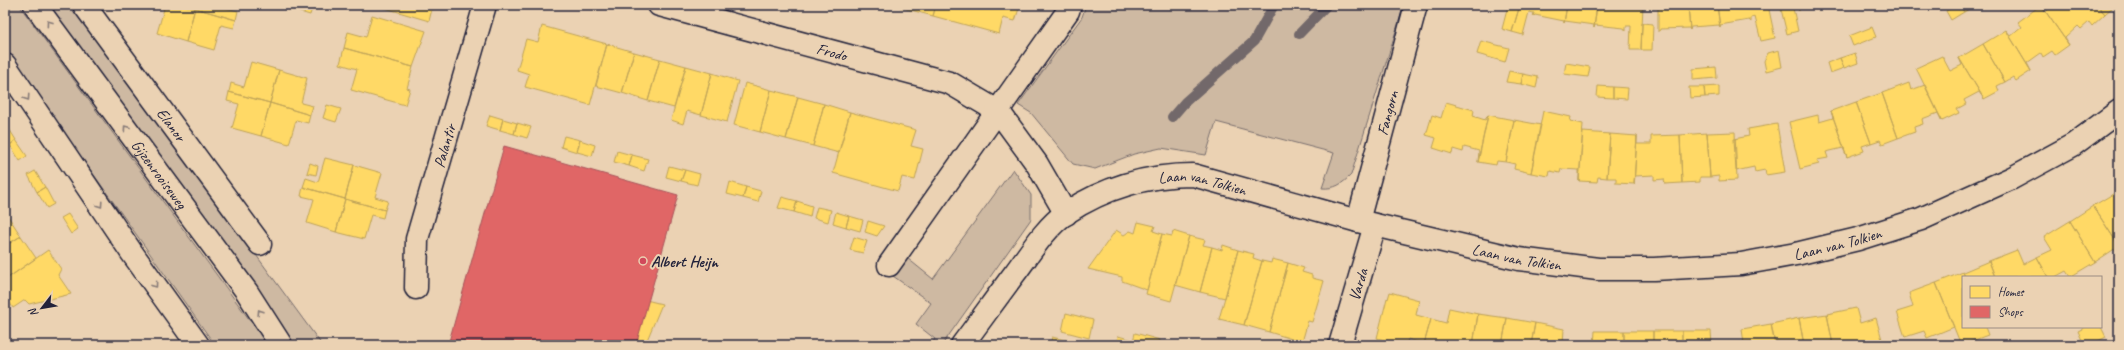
<svg xmlns="http://www.w3.org/2000/svg" width="2124" height="350" font-family="Caveat,sans-serif">
  <rect width="100%" height="100%" fill="#ebd2b3"/>
  <filter id="ink" filterUnits="userSpaceOnUse"><feTurbulence type="fractalNoise" baseFrequency=".025" numOctaves="2"/><feDisplacementMap in="SourceGraphic" scale="8" xChannelSelector="R" yChannelSelector="G"/><feConvolveMatrix kernelMatrix="1 2 1 2 8 2 1 2 1" color-interpolation-filters="sRGB"/></filter>
  <g filter="url(#ink)">
    <path fill="#ceb9a2" stroke="#786e6e" d="M5,5H19L268,345H215L5,50Z
      M42,5H73L322,345H292Z
      M1086,5H1404L1351,175C1342,184 1335,189 1322,188L1334,153L1216,122L1206,155L1161,148L1134,154L1095,169L1073,164L1031,113L1018,105L1082,17Z
      M1013,169L1031,195V219L942,345H931L935,339L916,324L931,303L893,276L907,258L933,279Z"/>
    <path fill="#ffd966" stroke="#bda259" d="M183,5L195,8L186,42L157,33L164,9L152,5Z
      M196,5H227L226,8L238,11L236,20L195,8Z
      M299,5H313L310,15L297,11Z
      M375,5H433L429,21Z
      M894,5H908L907,9Z
      M908,5H936L933,16L907,9Z
      M936,5H1020L1015,21L1003,18L999,34L933,16Z
      M1505,5H1520L1512,32L1502,29L1508,6Z
      M1520,5H1567L1564,23V21L1535,15L1533,17L1534,13L1529,12L1523,35L1512,32Z
      M1567,5H1597L1594,28V25L1565,21L1564,23Z
      M1597,5H1643L1641,50H1630L1631,26H1626V31L1624,28L1595,25L1594,28Z
      M1658,5H1688L1690,30L1689,28L1660,29V31H1658Z
      M1688,5H1717L1720,27L1719,25L1691,27L1690,30Z
      M1717,5H1768L1775,38L1761,41L1755,17L1751,18V22L1749,20L1720,25V27Z
      M1780,5H1810L1799,9V11L1797,7L1793,8L1798,31L1787,34Z
      M1956,5H1960L1964,12L1951,20L1946,11Z
      M1960,5H1976L1964,12Z
      M2041,5L2069,45L2055,55L2052,51L2043,57L2041,53L2027,63L2031,71L2006,30L2011,36L2022,27L2018,22Z
      M2041,5L2046,12L2053,5H2097L2105,14L2092,26L2089,22L2081,29L2078,26L2065,38L2069,45Z
      M2097,5H2115L2105,14Z
      M195,8L236,20L234,28L221,25L214,50L186,42Z
      M372,15L426,31L413,67L344,48L348,32L366,37Z
      M1642,23L1653,24L1652,50H1641Z
      M542,26L607,44L590,105L525,87L529,74L517,70L526,39L538,42Z
      M1872,27L1876,37L1853,46L1849,36Z
      M2006,30L2031,71L2016,81L2013,77L2005,82L1983,44Z
      M1481,41L1509,48L1505,62L1477,54Z
      M607,44L634,52L622,93L596,86Z
      M1983,44L2005,82L1997,86L1999,91L1984,99L1959,58Z
      M344,48L413,67L407,88L410,89L405,105L351,90L357,69L340,64Z
      M1779,50L1782,67L1766,71L1764,61L1768,53Z
      M634,52L660,59L648,101L622,93Z
      M1855,53L1858,63L1844,68L1840,58Z
      M1942,56L1950,71L1962,65L1959,58L1984,99L1979,92L1964,100L1966,104L1957,109L1959,113L1942,121L1916,68Z
      M1840,58L1844,68L1830,73L1827,63Z
      M660,59L686,66L674,108L648,101Z
      M251,62L279,70L270,103L229,92L231,83L244,87Z
      M1566,63L1590,67L1588,77L1564,74Z
      M686,66L712,73L701,115L687,111L683,124L671,120Z
      M1716,67L1717,78L1693,80V69Z
      M279,70L307,78L301,103L313,106L310,115L270,103Z
      M1509,71L1523,74L1521,84L1506,82Z
      M712,73L738,81L727,122L701,115Z
      M1523,74L1538,77L1536,88L1521,84Z
      M745,83L771,90L760,132L734,125Z
      M1909,83L1911,90L1925,85L1942,121L1938,113L1922,119L1923,124L1914,127L1915,132L1898,138L1882,93Z
      M1598,86L1613,87V98L1597,97Z
      M1719,86V96L1705,97L1704,87Z
      M1613,87L1628,88L1627,99L1613,98Z
      M1689,87H1704L1705,97L1690,98Z
      M771,90L798,97L786,139L760,132Z
      M229,92L270,103L261,136L232,128L239,104L227,101Z
      M1882,93L1898,138L1882,144L1880,140L1871,143L1856,102Z
      M798,97L824,104L813,146L786,139Z
      M1446,102L1474,110L1473,116L1485,120L1488,115L1478,162L1479,151L1464,147L1463,152L1453,149L1452,154L1433,148L1436,138L1426,135L1432,115L1441,118Z
      M1856,102L1871,143L1862,146L1864,151L1847,157L1831,111Z
      M270,103L310,115L308,123L296,120L289,144L261,136Z
      M824,104L850,112L839,153L813,146Z
      M327,105L341,109L336,122L323,118Z
      M1543,111L1571,117L1570,121L1583,124L1579,181V170L1561,169L1560,173L1550,171L1549,176L1531,173Z
      M1831,111L1847,157L1843,148L1826,152L1828,158L1817,160L1819,164L1800,169L1789,122L1818,115L1819,122L1833,118Z
      M850,112L916,130L911,146L923,149L915,180L902,177L898,191L833,173Z
      M490,115L503,119L500,130L486,126Z
      M1488,115L1514,120L1506,162L1497,161L1496,165L1478,162Z
      M503,119L517,123L514,134L500,130Z
      M1514,120L1541,125L1531,173L1514,169L1515,164L1506,162Z
      M517,123L531,127L527,138L514,134Z
      M6,124L16,140L10,145L5,138Z
      M1777,124L1785,172L1766,175L1765,170L1755,172L1754,167L1736,171L1734,139L1749,136L1748,129Z
      M1583,132L1610,134L1607,178L1598,177L1597,182L1579,181Z
      M1735,132L1737,180L1719,181V176L1710,177L1707,133Z
      M1707,133L1710,177H1700V182L1682,183L1680,135Z
      M1610,134L1637,136L1634,184L1616,183V178H1607Z
      M1680,135L1682,183L1665,184L1664,179L1654,180V175L1635,176L1634,184L1637,136V144H1651V136Z
      M564,136L580,140L577,152L561,147Z
      M16,140L27,156L20,161L10,145Z
      M580,140L595,145L592,156L577,152Z
      M617,151L632,155L629,166L614,162Z
      M632,155L648,159L644,171L629,166Z
      M325,158L354,165L345,199L303,187L306,178L318,182Z
      M310,163L318,166L316,175L307,173Z
      M354,165L382,173L375,197L388,201L385,210L345,199Z
      M669,166L685,170L681,181L666,177Z
      M685,170L700,174L697,185L681,181Z
      M35,171L45,187L37,192L28,175Z
      M730,182L746,187L743,198L727,194Z
      M45,187L54,204L47,208L37,192Z
      M303,187L345,199L336,232L307,223L314,199L301,196Z
      M746,187L761,191L758,202L743,198Z
      M2118,191L2119,193V246L2093,206Z
      M782,197L797,201L794,212L778,208Z
      M345,199L385,210L383,218L371,215L364,239L336,232Z
      M797,201L812,206L810,217L794,212Z
      M2093,206L2119,246L2095,262L2070,221Z
      M817,207L831,210L828,222L814,218Z
      M836,212L849,216L846,227L833,223Z
      M6,213L21,236L5,246V214Z
      M68,214L78,229L71,234L61,218Z
      M849,216L863,220L860,231L846,227Z
      M868,221L884,226L877,236L865,232Z
      M2070,221L2095,262L2070,277L2066,271L2055,277H2048L2037,257L2052,250L2044,237Z
      M1138,222L1155,226L1153,231L1162,234L1147,290L1122,281V277L1088,269L1116,230L1124,235L1130,231L1135,233Z
      M1173,231L1189,236L1171,301L1146,294L1162,234L1172,236Z
      M21,236L36,258L5,280V246Z
      M1189,236L1205,240L1203,245L1212,247L1200,292L1175,285Z
      M854,237L867,241L863,253L850,250Z
      M1223,245L1238,250L1225,298L1200,292L1212,247L1222,250Z
      M48,250L61,269L58,275L71,294L29,304L25,300L13,308L5,295V280Z
      M1238,250L1254,254L1253,258L1262,261L1244,325L1219,319Z
      M2017,250L2023,264L2037,257L2048,277H1995L1989,261Z
      M1272,259L1288,263L1269,332L1244,325L1262,261L1271,263Z
      M1989,261L1995,277H1965L1963,272Z
      M1288,263L1304,268L1302,272L1312,275V278L1324,281L1312,322L1308,321L1302,342L1269,332Z
      M1963,272L1965,277H1963V327H1985L1988,335L1961,345L1936,283Z
      M571,281L662,304L645,345H552L554,339L547,338L554,315L561,317Z
      M1936,283L1954,327L1927,338L1924,331L1905,337L1897,312L1913,307L1909,293Z
      M1390,292L1419,300L1416,315L1431,319L1424,344L1408,339L1406,345H1402L1377,338L1387,298L1388,299Z
      M1449,308L1478,314L1473,345L1424,344L1431,319L1446,323Z
      M1856,308L1860,323L1876,318L1883,343L1877,345H1833L1827,314Z
      M1066,313L1093,320L1089,338L1062,331Z
      M1478,314L1507,318L1502,345H1473Z
      M1827,314L1833,345H1804L1799,318Z
      M1507,318L1535,323L1531,345H1502Z
      M1799,318L1804,345H1775L1771,324Z
      M1535,323L1564,329L1563,344L1578,345H1531Z
      M1771,324L1775,345H1728L1744,344L1742,329Z
      M2086,327H2101L2106,337L2090,345H2084L2078,331Z
      M1595,331H1624V345H1594Z
      M1624,331H1653V345H1624Z
      M1653,331H1682V345H1653Z
      M1682,331H1711L1712,345H1682Z
      M1135,333L1160,340L1158,345H1132Z
      M1118,336L1133,340L1132,345H1116Z
      M1052,337L1069,341L1068,345H1050Z"/>
    <path fill="#e06666" stroke="#a75259" d="M504,146L678,195L636,345H461L451,342V345H448Z"/>
    <g fill="none" stroke-linecap="round" stroke-linejoin="round">
      <path stroke="#72686a" stroke-width="10" d="M1299,34L1327,5
        M1172,117L1185,102L1254,41L1274,5"/>
      <g stroke="#22223b" stroke-width="25">
        <g id="minor">
          <path id="s1" d="M84,5L260,244"/>
          <path id="s2" d="M659,5L950,83L999,112L1037,164L1066,214"/>
          <path id="s3" d="M1358,221L1416,5"/>
          <path d="M889,265L1068,11L1070,5"/>
          <path id="s4" d="M416,288L417,239L485,5"/>
          <path id="s5" d="M962,345C980,321 997,297 1015,273C1030,253 1045,228 1066,213C1104,188 1148,175 1193,175L1358,221L1519,259L1598,269H1654L1741,264L1796,254L1858,239L1921,219L2012,178L2073,145L2119,111"/>
          <path id="s6" d="M1340,345L1375,225"/>
        </g>
      </g>
      <g stroke="#22223b" stroke-width="25">
        <g id="major">
          <path id="s7" d="M35,5L247,292L281,345"/>
          <path d="M5,65L132,253L198,345"/>
        </g>
      </g>
      <use href="#minor" stroke="#ebd2b3" stroke-width="22"/>
      <use href="#major" stroke="#ebd2b3" stroke-width="22"/>
    </g>
    <defs><path id="oneway-chevron" d="M-2-3.5L2.5 0L-2 3.5" fill="none" stroke-width="1.6" stroke-linecap="round" stroke-linejoin="round"/></defs>
    <g stroke="#867a77">
      <use href="#oneway-chevron" transform="translate(49 23) rotate(-126)"/>
      <use href="#oneway-chevron" transform="translate(27 98) rotate(56)"/>
      <use href="#oneway-chevron" transform="translate(126 128) rotate(-126)"/>
      <use href="#oneway-chevron" transform="translate(100 205) rotate(56)"/>
      <use href="#oneway-chevron" transform="translate(155 285) rotate(54)"/>
      <use href="#oneway-chevron" transform="translate(260 312) rotate(-123)"/>
    </g>
  </g>
  <circle fill="#d1495b" stroke="#ebd2b3" stroke-width="1.5" cx="643" cy="261" r="4"/>
  <g text-anchor="middle" stroke-width="4" stroke-linejoin="round" paint-order="stroke">
    <g font-size="16" fill="#22223b" stroke="#ebd2b3">
      <text dy="6" stroke="none"><textPath href="#s2" startOffset="179">Frodo</textPath></text>
      <text dy="6" stroke="none"><textPath href="#s3" startOffset="112">Fangorn</textPath></text>
      <text dy="6" stroke="none"><textPath href="#s1" startOffset="148">Elanor</textPath></text>
      <text dy="6" stroke="none"><textPath href="#s4" startOffset="146">Palantir</textPath></text>
      <text dy="6" stroke="none"><textPath href="#s7" startOffset="210">Gijzenrooiseweg</textPath></text>
      <text dy="6" stroke="none"><textPath href="#s5" startOffset="313">Laan van Tolkien</textPath></text>
      <text dy="6" stroke="none"><textPath href="#s5" startOffset="961">Laan van Tolkien</textPath></text>
      <text dy="6" stroke="none"><textPath href="#s5" startOffset="637">Laan van Tolkien</textPath></text>
      <text dy="6" stroke="none"><textPath href="#s6" startOffset="63">Varda</textPath></text>
    </g>
    <g font-size="16" font-weight="bold" fill="#22223b" stroke="#ebd2b3" text-anchor="start">
      <text x="651" y="267">Albert Heijn</text>
    </g>
  </g>
  <rect width="2124" height="350" fill="none" stroke="#ebd2b3" stroke-width="20"/>
  <rect x="10" y="10" width="2104" height="330" fill="none" stroke="#22223b" stroke-width="1.5" filter="url(#ink)"/>
  <rect x="1962" y="276" width="140" height="52" fill="#ebd2b3" stroke="#9b8c83"/>
  <rect x="1970" y="286" width="20" height="12" fill="#ffd966" stroke="#9b8c83"/>
  <text x="1998" y="296" font-size="12" fill="#22223b">Homes</text>
  <rect x="1970" y="306" width="20" height="12" fill="#e06666" stroke="#9b8c83"/>
  <text x="1998" y="316" font-size="12" fill="#22223b">Shops</text>
  <g transform="translate(42 308) rotate(239)" stroke="#ebd2b3" stroke-width="3" paint-order="stroke">
  <path d="M0-3L7 15L0 10L-7 15Z" fill="#22223b"/>
  <text y="-6" font-size="11" font-weight="bold" text-anchor="middle" fill="#22223b">N</text>
  </g>
</svg>
